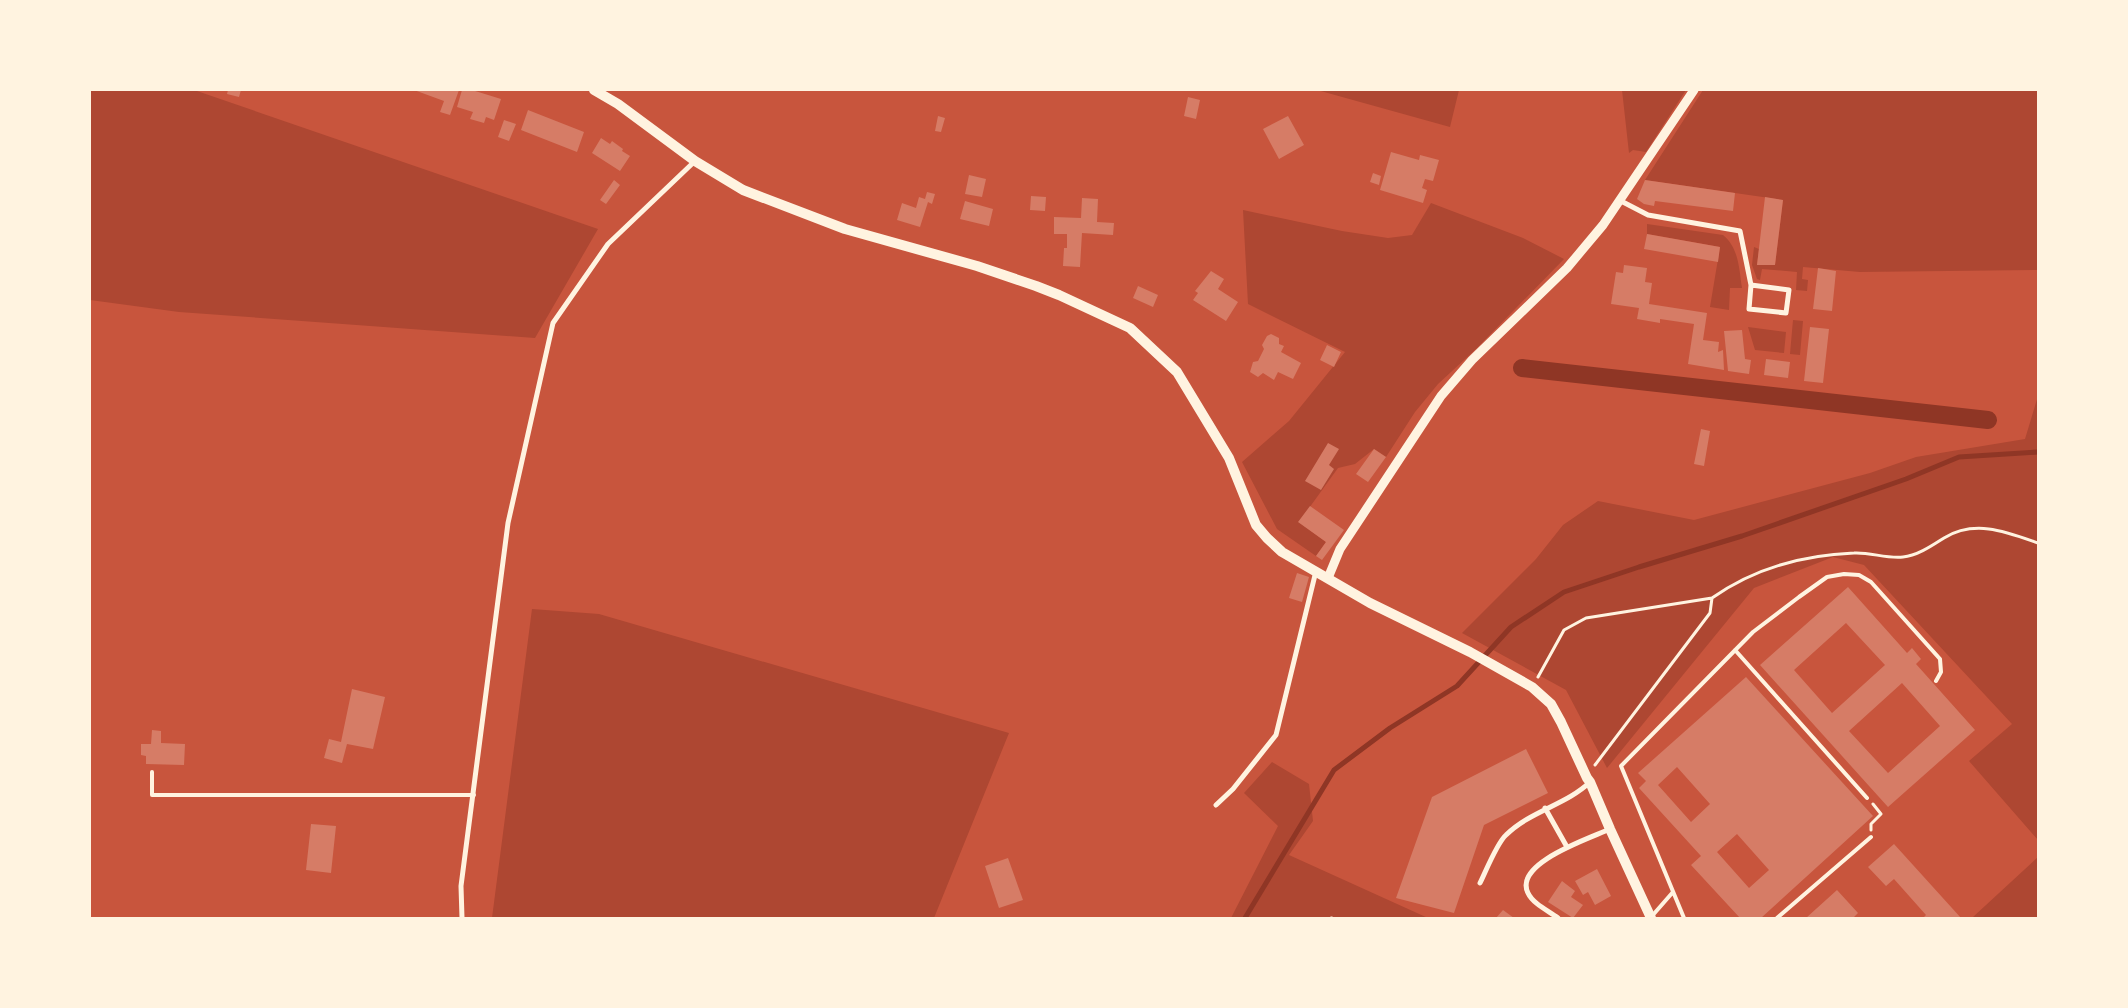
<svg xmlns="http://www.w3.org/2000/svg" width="2128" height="1008" font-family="Cabin,sans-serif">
  <rect width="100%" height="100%" fill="#c8553d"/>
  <path fill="#ae4732" d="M90,90H194L598,229L535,338L179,312L90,300Z
    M1317,90H1459L1450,127Z
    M1622,90H1686L1646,152L1633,150L1629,153Z
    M1703,90H2038V270L1860,272L1803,267L1802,279L1808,280L1807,291L1796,290L1797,272L1762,269L1760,280L1757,279L1752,265L1754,247L1759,249L1757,265H1775L1783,200L1645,180Z
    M1431,203L1523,238L1564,259L1477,348L1438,384L1415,412L1386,457L1374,449L1355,464L1338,468L1299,522L1326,542L1316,556L1277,529L1242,462L1289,421L1345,352L1248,304L1243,210L1342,231L1388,238L1412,235Z
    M1647,224L1723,235C1739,248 1739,269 1742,288H1730L1729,310L1710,307L1720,247L1647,234Z
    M1793,320L1803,321L1800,355L1790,354Z
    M1748,327L1786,332L1784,353L1755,350Z
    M2038,396V840L1969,761L2012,724L1864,565L1833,557L1754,588L1607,768L1566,690L1462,633L1536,559L1563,525L1598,501L1694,520L1870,473L1916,457L2025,439Z
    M532,609L599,614L1009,733L934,918H492Z
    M1272,762L1309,784L1313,821L1289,855L1428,918H1231L1278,826L1244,793Z
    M2038,857V918L1973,917Z"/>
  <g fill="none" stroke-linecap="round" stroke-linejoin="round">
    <path stroke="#8f3625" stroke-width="5" d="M1245,918L1334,770L1390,728L1457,686L1511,627L1564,592L1639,567L1742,536L1906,479L1959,457L2038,452"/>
    <path stroke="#8f3625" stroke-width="18" d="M1522,368L1988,420"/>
  </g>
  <path fill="#d67c66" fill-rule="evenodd" d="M228,90H241L239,97L227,94Z
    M414,90H459L450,115L440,112L444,101Z
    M462,90H472L501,99L494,120L486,117L484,123L470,119L473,112L457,107Z
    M1188,97L1200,100L1196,119L1184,116Z
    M528,110L584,132L577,152L521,130Z
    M938,116L945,118L941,132L935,131Z
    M1288,116L1304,145L1279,159L1263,129Z
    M504,120L516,124L509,141L498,137Z
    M601,138L610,144L612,141L623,149L622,151L630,156L620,171L592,153Z
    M1391,152L1419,160L1420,155L1439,160L1433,181L1425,179L1422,188L1427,190L1423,203L1380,190Z
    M1373,173L1381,176L1379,185L1370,182Z
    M969,175L986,179L982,197L965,194Z
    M614,180L620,185L606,204L600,200Z
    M1645,180L1735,193L1733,211L1655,201L1654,206L1644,204L1637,199Z
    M927,192L935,194L932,204L928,202L920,227L897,220L902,203L916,208L919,197L925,199Z
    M1031,196L1046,197L1045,211L1030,210Z
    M1765,197L1783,200L1775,265H1757Z
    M1082,198L1098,199L1097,222L1114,223L1113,235L1082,233L1080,267L1063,266L1064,248H1067V234H1054V217L1081,218Z
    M965,201L993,209L989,226L960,219Z
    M1647,234L1720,247L1718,262L1644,249Z
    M1624,265L1647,268L1645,282L1652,283L1649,304L1707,313L1703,340L1719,342L1718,352L1723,350L1724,370L1688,364L1694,324L1660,319V323L1637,319L1639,308L1611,304L1616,272L1623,273Z
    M1818,268L1836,271L1832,311L1813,309Z
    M1211,271L1224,279L1218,289L1238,302L1226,321L1193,300L1198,293L1195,291Z
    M1138,286L1158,295L1153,307L1133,298Z
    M1810,327L1829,329L1823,383L1804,381Z
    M1742,330L1745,359L1751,360L1749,374L1728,371L1724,331Z
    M1271,334L1279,338V344L1284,346L1281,352L1301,363L1293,379L1278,372L1274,380L1263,373L1258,377L1250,372L1253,362L1258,361L1264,349L1262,345L1267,336Z
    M1327,345L1341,352L1334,367L1320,360Z
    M1766,359L1790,362L1788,378L1764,375Z
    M1701,429L1710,431L1704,466L1694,464Z
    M1328,443L1339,449L1329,465L1334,469L1321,490L1305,481Z
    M1374,449L1386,457L1368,482L1356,474Z
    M1310,506L1344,530L1322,560L1316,556L1326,542L1298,522Z
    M1297,573L1309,577L1302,602L1289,598Z
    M1848,587L1907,653L1912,648L1921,659L1916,664L1975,730L1888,807L1760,665ZM1846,623L1885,665L1832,713L1794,670ZM1902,683L1940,726L1888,773L1849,731Z
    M1746,677L1873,816L1761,918H1740L1691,865L1701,856L1639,788L1646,781L1638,773ZM1677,767L1710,804L1691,822L1658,785ZM1737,834L1769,870L1749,888L1717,852Z
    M352,689L385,697L373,749L347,744L342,763L324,758L329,739L341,742Z
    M152,730L161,731V743L185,744L184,765L146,764V756L141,755V744H151Z
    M1526,749L1548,793L1484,825L1454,913L1396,898L1432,797Z
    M311,824L336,826L331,873L306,870Z
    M1894,844L1961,918H1923L1926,915L1894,879L1886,886L1868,867Z
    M1008,858L1023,900L999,908L985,866Z
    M1597,869L1611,896L1595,905L1588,892L1583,895L1575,881Z
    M1562,881L1575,891L1571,897L1583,905L1573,918L1548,902Z
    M1837,890L1858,913L1853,918H1806Z
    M1503,910L1514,918H1496Z"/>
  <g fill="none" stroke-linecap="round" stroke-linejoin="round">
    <path stroke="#fff3e0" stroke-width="3" d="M1538,677L1564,630L1586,618L1712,598
      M1595,765L1710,613L1712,598C1753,569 1803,555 1854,553C1870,552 1887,559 1903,557C1917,556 1933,545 1944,538C1975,519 2007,532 2038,543
      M1871,830V824L1881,814L1873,804
      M1331,918H1332"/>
    <path stroke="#fff3e0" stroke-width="4" d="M1735,650L1867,798
      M152,772V795H474
      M1652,916L1673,892
      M1684,918L1621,766L1753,632L1799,597L1827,577L1844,574L1859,575L1871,582L1940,659L1941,672L1936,681
      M1777,918L1871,837"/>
    <path stroke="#fff3e0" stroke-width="5" d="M1619,200L1648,215L1740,231L1751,285L1749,309L1786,313L1789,290L1751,285
      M1216,805L1233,789L1276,735L1316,571
      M1545,808L1567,847
      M1480,883C1486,871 1497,843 1506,835C1530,811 1566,805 1590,782
      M462,918L461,886L508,523L553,323L608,244L695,161
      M1558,918C1549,911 1533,904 1528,893C1513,863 1591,838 1610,829"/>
    <path stroke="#fff3e0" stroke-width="9" d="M1328,578L1340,549L1441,396L1472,360L1567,268L1603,225L1694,90"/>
    <path stroke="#fff3e0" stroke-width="10" d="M594,90L618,104L695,161L743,190L845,229L977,266L1036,286L1059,295L1130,328L1177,372L1229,458L1256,525L1267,538L1282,552L1370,603L1470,652L1532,687L1551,704L1561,722L1587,778L1590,782L1610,829L1651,918"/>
  </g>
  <rect width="2128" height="1008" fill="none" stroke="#fff3e0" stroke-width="182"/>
</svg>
